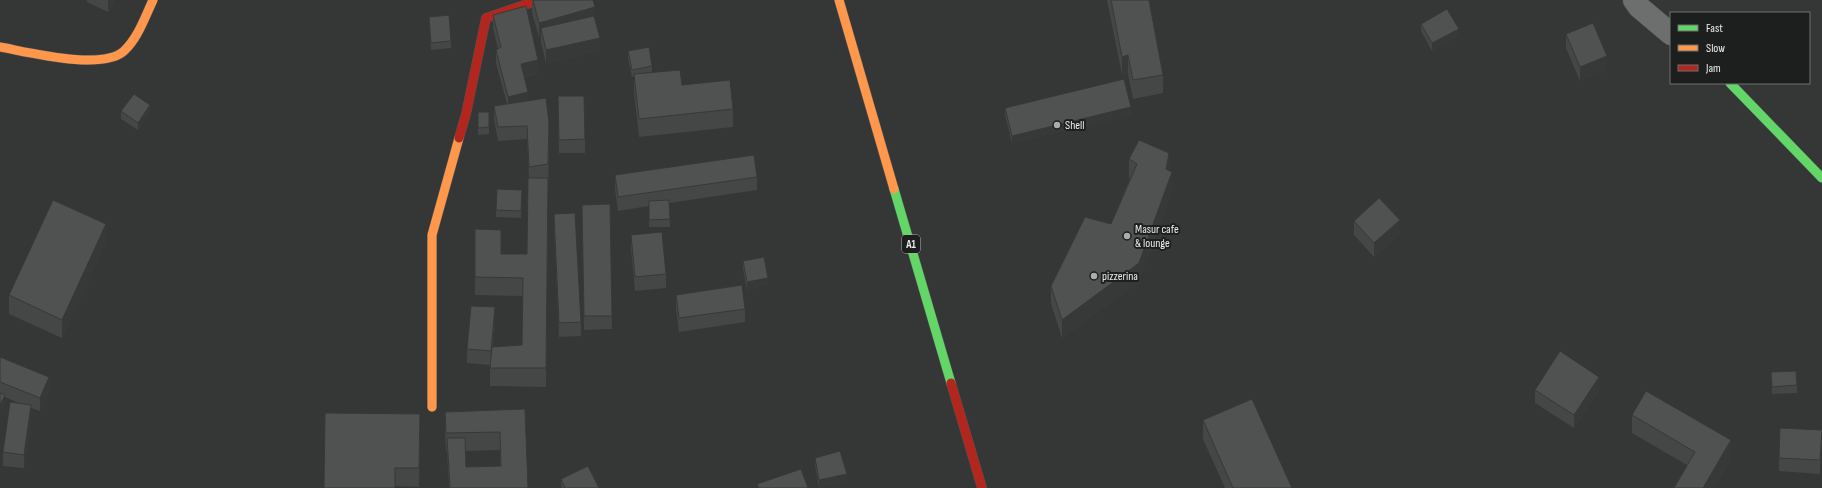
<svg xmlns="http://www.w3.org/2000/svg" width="1822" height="488" font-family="'Sofia Sans Condensed',sans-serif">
  <rect width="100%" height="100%" fill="#343735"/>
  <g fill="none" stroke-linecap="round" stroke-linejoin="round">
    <g stroke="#525453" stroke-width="23">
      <path id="street" d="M1634,0L1639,7L1671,34"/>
    </g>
    <g stroke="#525453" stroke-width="10">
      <path id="fast" d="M1730,83L1822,178
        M894,189L951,383"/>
    </g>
    <g stroke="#525453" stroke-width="10">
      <path id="slow" d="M839,0L894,189
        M0,47C28,52 102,71 124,51C138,38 145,17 153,0
        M432,407V235L459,138"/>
    </g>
    <g stroke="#525453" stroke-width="10">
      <path id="jam" d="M459,138L466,114L486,18L539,0
        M951,383L982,488"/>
    </g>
    <use href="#street" stroke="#6c6f6d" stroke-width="22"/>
    <use href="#fast" stroke="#63d668" stroke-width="9"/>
    <use href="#slow" stroke="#ff974d" stroke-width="9"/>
    <use href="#jam" stroke="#b3261e" stroke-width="9"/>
  </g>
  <path fill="#444745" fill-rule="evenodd" d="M87,0H114L108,12L87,2Z
    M532,0L595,19L600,51L546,64L541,42V36L539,37L532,13Z
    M1107,0H1149L1163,75V93L1133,99L1128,74L1122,75Z
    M493,15L538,73L524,77L528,101L549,123L546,387L490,386V365L467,363V349L495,321L493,347L522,345L523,296L475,295V229L501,254H527L529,178L527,139L498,141L494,119V106L507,104L496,63V50L498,49L493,28Z
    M429,17L451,41V48L431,50Z
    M1421,24L1459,36L1432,51L1421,31Z
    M1566,34L1607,70L1580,81L1566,48Z
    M628,51L652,66V72L682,85L733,109V127L639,137L634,93V76L632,77L628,59Z
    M1005,108L1131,115L1012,143L1005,115Z
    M558,110L585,139V153H559Z
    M121,111L150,112L138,130L121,119Z
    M478,112H489V134L478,135Z
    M1129,159L1169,170L1172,190L1139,282L1062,338L1051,304V286L1111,224L1130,178H1129Z
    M615,175L757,177V190L669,203L670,227H649V206L618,211L615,189Z
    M522,197L521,218L496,217V210Z
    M610,204L612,329L584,330L582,218Z
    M554,214L581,322V336L559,337L554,227Z
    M1354,221L1400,234L1374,257L1354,235Z
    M631,235L666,274V288L635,291L631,249Z
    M106,243L62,338L9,314V295Z
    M743,261L768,285L747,290L743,269Z
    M676,295L745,309V322L679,332L676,309Z
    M0,357L49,390L40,411L31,408V419L24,468L3,466V452L21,404L5,397V403L0,412Z
    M1771,372L1797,385V393L1772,394Z
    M1535,390H1599L1574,428L1535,403Z
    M525,409L528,488H449L447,452H446L445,431V412ZM500,450V466L466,467V451Z
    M1632,415L1731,459L1714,488H1674L1687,465L1632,433Z
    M1203,420L1292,488H1225L1203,439Z
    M1822,430L1820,474L1779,471V458Z
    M420,433L419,487L395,486L324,488Z
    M815,458L847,481L819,488L815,465Z
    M561,479L599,488H562L561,486Z"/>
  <path fill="#373938" d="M108,0H114L108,12Z
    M595,7V21L541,28V36L539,37V23Z
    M1459,29V36L1432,51V43Z
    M600,38V51L546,64V50Z
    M1128,55V74L1122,75V57Z
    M1607,56V70L1580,81V67Z
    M538,60V73L521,77V64Z
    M528,92V106L508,111V97Z
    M150,105V112L138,130V123Z
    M1131,107V115L1012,143V136Z
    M1169,153V171L1166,169Z
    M1172,172V190L1139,282L1062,338V320Z
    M1400,220V234L1374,257V243Z
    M106,224V243L62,338V320Z
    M768,278V285L747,290V282Z
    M495,307V321L492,365V351Z
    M49,377V390L40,411V398Z
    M1599,377V390L1574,428V415Z
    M5,395V403L0,412V405Z
    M31,405V419L24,468V455Z
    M1822,438V451L1820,474V460Z
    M1731,440V459L1714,488H1703Z
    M847,474V481L819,488V480Z"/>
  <path fill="#4f5250" stroke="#373938" d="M533,0H593L595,7L539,23Z
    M1111,0H1149L1163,75L1133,80L1128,55L1122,57Z
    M526,6L538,60L521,64L528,92L508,97L496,50L501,47L493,15Z
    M1447,9L1459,29L1432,43L1421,24Z
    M449,15L451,41L431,43L429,17Z
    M594,16L600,38L546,50L541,28Z
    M1593,23L1607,56L1580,67L1566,34Z
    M649,47L652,66L632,70L628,51Z
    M680,70L682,85L730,80L733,109L639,119L634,74Z
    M1124,79L1131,107L1012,136L1005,108Z
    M134,94L150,105L138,123L121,111Z
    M558,96H584L585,139L559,140Z
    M546,98L549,123L548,164L529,167L527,126L498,127L494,106Z
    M478,112H489V127L478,128Z
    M1139,140L1169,153L1166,169L1172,172L1139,263L1062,320L1051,286L1085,217L1111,224L1137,164L1129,159Z
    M754,155L757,177L618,197L615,175Z
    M528,178H548L546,368H490L492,347L522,345L523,278L475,277V229L501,230V254H527Z
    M497,189L522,190L521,211L496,210Z
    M1379,198L1400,220L1374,243L1354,221Z
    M53,200L106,224L62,320L9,295Z
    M669,200L670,219L649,220V201Z
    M610,204L612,316H584L582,205Z
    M575,213L581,322L559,323L554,214Z
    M662,232L666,274L635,277L631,235Z
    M764,257L768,278L747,282L743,261Z
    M742,285L745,309L679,318L676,295Z
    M471,306L495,307L491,351L467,349Z
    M1560,351L1599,377L1574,415L1535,390Z
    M0,357L49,377L40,398L0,382Z
    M1796,371L1797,385L1772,387L1771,372Z
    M1646,391L1731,440L1703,488H1674L1695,452L1632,415Z
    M0,393L5,395L0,405Z
    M1252,399L1292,488H1233L1203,420Z
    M10,402L31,405L24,455L3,452Z
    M525,409L528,488H450L447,438H465L466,467L501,466L500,432L446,433L445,412Z
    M325,413L420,414L419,468H395V488H324Z
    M1780,428L1822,430L1820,460L1779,458Z
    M840,451L847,474L819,480L815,458Z
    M588,466L599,488H565L561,479Z
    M801,469L808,488H759L757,484Z"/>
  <g fill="#aaadab" stroke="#1c1f1d" stroke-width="1.5">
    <circle cx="1057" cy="125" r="4"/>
    <circle cx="1127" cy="236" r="4"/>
    <circle cx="1094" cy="276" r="4"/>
  </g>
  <g text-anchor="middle" stroke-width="4" stroke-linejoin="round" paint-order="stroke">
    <rect fill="#1c1f1d" stroke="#acafad" stroke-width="1" x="902" y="235" width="18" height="18" rx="3"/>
    <g font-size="11" font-weight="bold" fill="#e9edeb">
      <text x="911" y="248">A1</text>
    </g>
    <g font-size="12" fill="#e9edeb" stroke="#1c1f1d" text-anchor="start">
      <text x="1065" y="129">Shell</text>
      <text x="1135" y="233">Masur cafe<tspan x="1135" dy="14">&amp; lounge</tspan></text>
      <text x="1102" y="280">pizzerina</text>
    </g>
  </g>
  <rect x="1670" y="12" width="140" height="72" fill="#1c1f1d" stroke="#6e716f"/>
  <rect x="1678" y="25" width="20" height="6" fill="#63d668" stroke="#6e716f"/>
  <text x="1706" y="32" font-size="12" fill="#e9edeb">Fast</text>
  <rect x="1678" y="45" width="20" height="6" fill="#ff974d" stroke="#6e716f"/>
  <text x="1706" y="52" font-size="12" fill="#e9edeb">Slow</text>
  <rect x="1678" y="65" width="20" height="6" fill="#b3261e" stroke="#6e716f"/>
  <text x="1706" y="72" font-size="12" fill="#e9edeb">Jam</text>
</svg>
